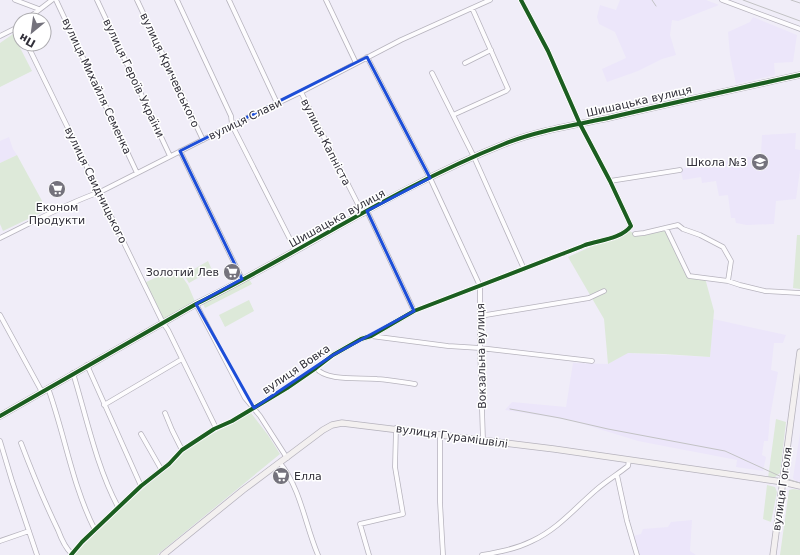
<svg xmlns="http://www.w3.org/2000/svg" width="800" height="555" font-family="'DejaVu Sans',sans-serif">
  <rect width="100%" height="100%" fill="#f0edf8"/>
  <path fill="#ece6fa" d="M620,0H706L719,5L678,21L672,20L670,35L676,55L662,59L638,71L607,82L602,69L626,58L615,32L599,24L597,17L600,5L616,10Z
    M753,17L797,35L793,62L774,63L775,75L736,84L730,55L728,32L750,22Z
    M796,133L795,149L800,150V170L796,199L776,201L774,224L747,225L736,223L735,218H731L728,195L719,196L716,181L702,183L701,177L683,180L680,169L761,155L762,135Z
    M9,137L13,149L17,155L0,163V141Z
    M713,319L786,335L783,343H774L771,370L778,372L770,417L768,441H764L762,455L766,457L763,471L736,467L737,460L638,441L570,420L505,410L512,402L566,407L573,363L608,364L627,353L710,357Z
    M800,433V484L797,483L793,478Z
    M692,520L690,551L696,555H639L633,536L641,534L643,529L668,527L671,522Z"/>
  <path fill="#dde9d9" d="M13,34L32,71L0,87V43Z
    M17,155L47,210L3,231L0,224V163Z
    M666,228L689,276L705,278L714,311L710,357L664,354L628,353L608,364L604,319L568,257L628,230L635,234Z
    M797,235H800V289L793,288Z
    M208,261L212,270L189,283L184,275Z
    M176,268L188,285L196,304L163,323L144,283Z
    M249,279L252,284L205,308L203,304Z
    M249,300L254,311L225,327L219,315Z
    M251,413L268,435L280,454L157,555H73L121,508L162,472L170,466L183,452L199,441Z
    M776,419L786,422L780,473L774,478H768Z
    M767,485L775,487L777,492L771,522L763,519Z
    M793,489L800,490V555H780L789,490Z"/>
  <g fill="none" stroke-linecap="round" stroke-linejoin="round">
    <g stroke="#b6b3bd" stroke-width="5.5">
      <path id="street" d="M15,0L39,9
        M56,0L137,173
        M97,0L170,156
        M137,0L203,140
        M177,0L231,116L232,125L296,251
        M229,0L277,103
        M326,0L356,63
        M722,0L800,29
        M26,20L52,0
        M0,36L20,26
        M27,44C72,137 118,230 163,323L168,330L216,428
        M367,57L430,178L480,286V348L483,440
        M465,63L491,50
        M432,73L474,157L524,269
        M301,92L363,214
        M453,115L506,91L508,89L472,8
        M180,151L242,279
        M610,181L680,170
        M367,211L414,311
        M666,228L689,276L728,281L740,285L765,291L800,293
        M635,234L644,233L678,225L683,229L700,235L723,247L731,261L728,281
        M0,238C33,222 65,204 100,192L232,125L301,92L401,40L490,0
        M196,304L245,398L260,416L287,458
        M0,315L42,392
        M480,316L589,298L604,291
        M371,336L448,346L480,348L592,361
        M87,365L141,486
        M316,368C327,382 361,377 377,379C390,380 402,382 415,384
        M73,373C87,419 96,465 118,507
        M48,388C65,435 72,485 95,530
        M104,405L182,359
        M165,413L172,430L182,450
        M141,434L161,469
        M440,434V502L443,555
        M0,441L12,481L37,555
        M21,443C32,472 44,501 58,530C61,538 65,548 72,554
        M280,463C301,489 305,525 318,555
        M617,475L627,521L637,555
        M0,541L29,531
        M71,555L82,542L141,486L169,464L182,450L214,429L232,421L287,388L316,368L333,355L361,339L371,336L414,311L562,254C570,251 578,248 585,245C600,240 621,239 631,226L610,181L580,124L548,51L521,0
        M369,555L360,524L403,514L395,467L396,428
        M482,555C499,552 516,549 532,541C558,529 575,508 596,490C606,481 618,474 628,466L629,460"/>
    </g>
    <g stroke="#b6b3bd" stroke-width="7">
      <path id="secondary" d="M0,416L196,304C299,253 396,187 504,144C536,131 574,125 608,118C672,103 736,89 800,75
        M163,555L243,490L323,430L332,425L342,423L554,449L783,482L800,486
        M773,555L800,352"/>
    </g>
    <use href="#street" stroke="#fdfcfe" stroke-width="4"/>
    <use href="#secondary" stroke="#f3f0f0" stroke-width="5.5"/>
    <path stroke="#c2c2c4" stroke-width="1" d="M652,0L656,6
      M743,0L800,21
      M791,0L800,3
      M510,409L560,418L608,429L725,451L784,478L800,483"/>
    <g stroke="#fff" stroke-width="6">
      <path id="cycleway" d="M0,416L196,304C299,253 396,187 504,144C536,131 574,125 608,118C672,103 736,89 800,75
        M71,555L82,542L141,486L169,464L182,450L214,429L232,421L287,388L316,368L333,355L361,339L371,336L414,311L562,254C570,251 578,248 585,245C600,240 621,239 631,226L610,181L580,124L548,51L521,0"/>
    </g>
    <use href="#cycleway" stroke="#1b5e20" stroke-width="4"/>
  </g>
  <path fill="none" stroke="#1d4ed8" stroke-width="3" stroke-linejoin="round" d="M367,57L430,178L367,211L414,311L333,355L254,408L196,304L242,279L180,151Z"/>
  <defs>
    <g id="school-disc" transform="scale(0.9)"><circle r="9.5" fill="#74727c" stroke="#fff"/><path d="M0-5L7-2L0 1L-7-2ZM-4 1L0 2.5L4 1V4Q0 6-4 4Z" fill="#fff"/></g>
    <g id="supermarket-disc" transform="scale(0.9)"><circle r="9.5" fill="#74727c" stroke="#fff"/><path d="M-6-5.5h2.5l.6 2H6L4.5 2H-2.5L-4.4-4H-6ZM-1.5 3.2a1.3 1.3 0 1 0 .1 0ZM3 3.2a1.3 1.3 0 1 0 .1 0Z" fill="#fff"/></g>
  </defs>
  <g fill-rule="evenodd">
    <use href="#school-disc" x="760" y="162"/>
    <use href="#supermarket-disc" x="57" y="189"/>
    <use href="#supermarket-disc" x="232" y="272"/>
    <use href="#supermarket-disc" x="281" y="476"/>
  </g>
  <g text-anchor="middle" stroke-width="3" stroke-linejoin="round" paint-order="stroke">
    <g font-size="11" fill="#312f39" stroke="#fff">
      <text transform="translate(170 70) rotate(65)" y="4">вулиця Кричевського</text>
      <text transform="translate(134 78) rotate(65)" y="4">вулиця Героїв України</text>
      <text transform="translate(97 86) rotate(65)" y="4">вулиця Михайля Семенка</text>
      <text transform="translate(639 101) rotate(-13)" y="4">Шишацька вулиця</text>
      <text transform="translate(245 119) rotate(-26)" y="4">вулиця Слави</text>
      <text transform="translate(326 142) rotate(63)" y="4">вулиця Капніста</text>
      <text transform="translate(96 185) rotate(64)" y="4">вулиця Свидницького</text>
      <text transform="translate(337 218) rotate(-29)" y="4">Шишацька вулиця</text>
      <text transform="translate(481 356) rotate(-91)" y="4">Вокзальна вулиця</text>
      <text transform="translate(296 369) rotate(-34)" y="4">вулиця Вовка</text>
      <text transform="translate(452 436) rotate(8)" y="4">вулиця Гурамішвілі</text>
      <text transform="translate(782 489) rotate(-82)" y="4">вулиця Гоголя</text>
    </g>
    <g font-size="11" fill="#312f39" stroke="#fff" text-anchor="end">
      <text x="747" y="166">Школа №3</text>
      <text x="57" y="211" text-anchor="middle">Економ<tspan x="57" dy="13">Продукти</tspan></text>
      <text x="219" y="276">Золотий Лев</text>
      <text x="294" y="480" text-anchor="start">Елла</text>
    </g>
  </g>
  <g transform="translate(32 32) rotate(209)"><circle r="19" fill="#ffffff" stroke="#adacb0"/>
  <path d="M0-3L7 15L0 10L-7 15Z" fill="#74727c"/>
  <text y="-6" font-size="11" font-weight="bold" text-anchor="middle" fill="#312f39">Пн</text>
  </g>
</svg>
